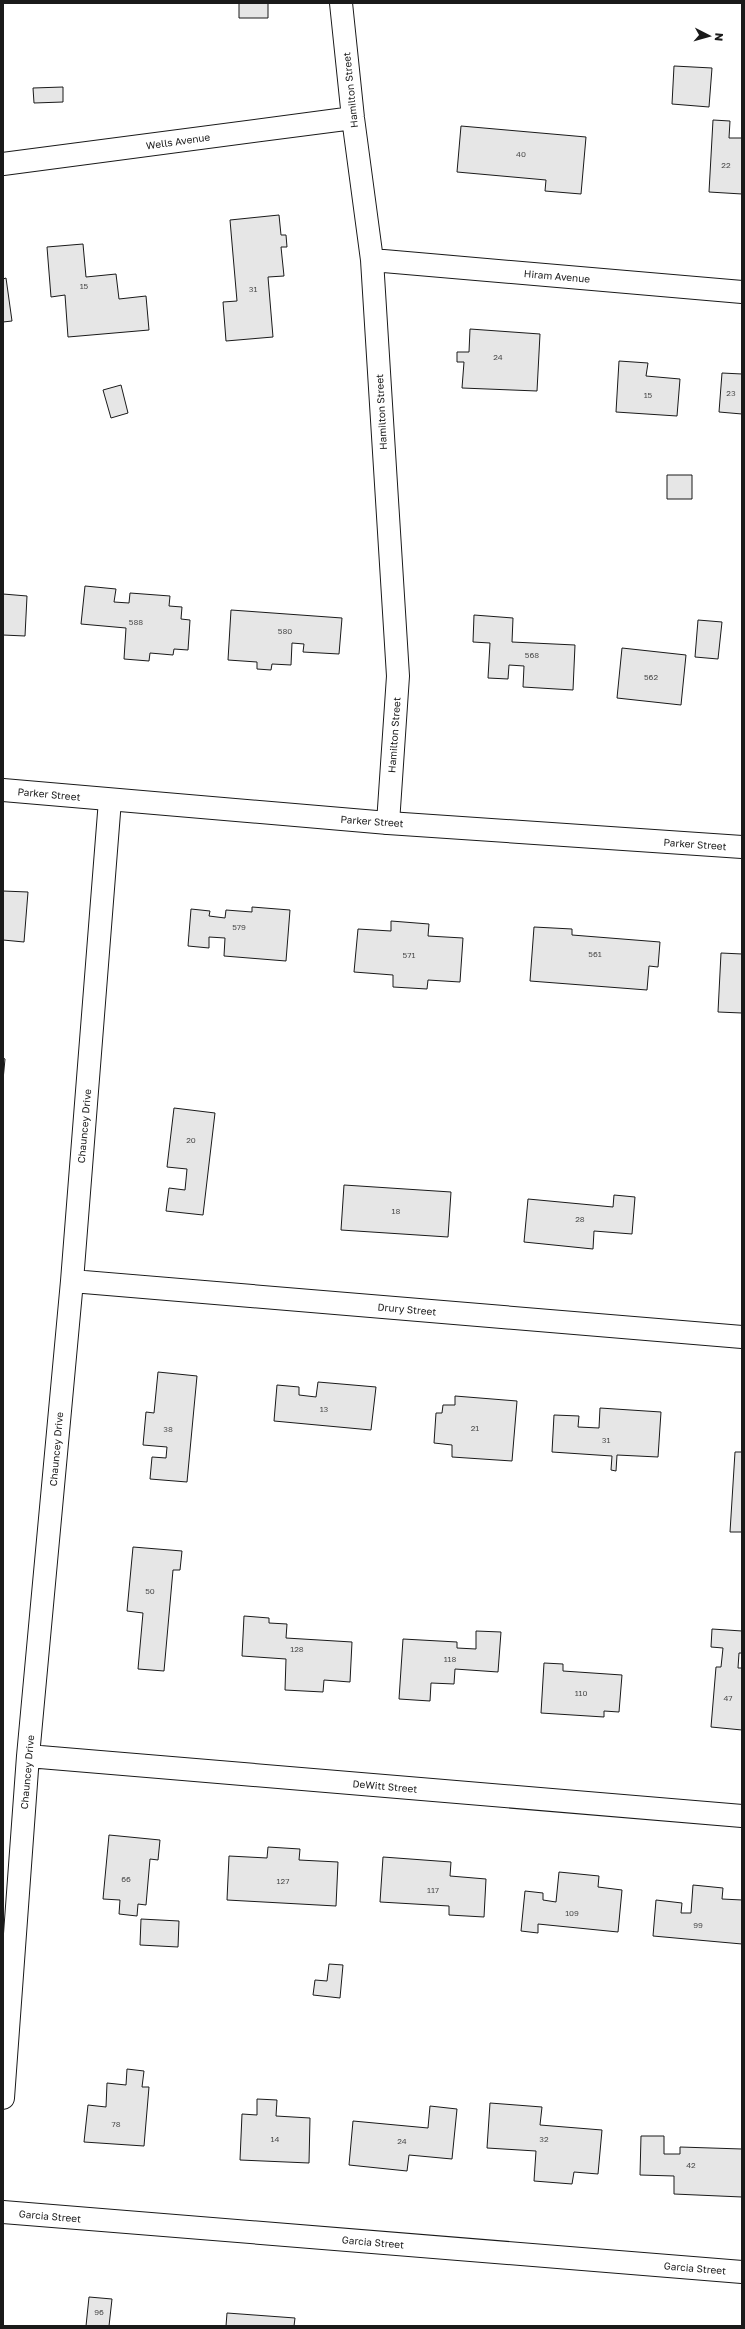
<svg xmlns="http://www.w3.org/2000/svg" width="745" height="2329" font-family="'Golos Text',sans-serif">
  <rect width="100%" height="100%" fill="#fff"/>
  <path fill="#e6e6e6" stroke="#1a1a1a" d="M239,3H268V18H239Z
    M674,66L712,68L709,107L672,104Z
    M63,87V102L34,103L33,88Z
    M713,120L730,121L729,138H742V194L709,192Z
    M461,126L586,137L581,194L545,191L546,180L457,172Z
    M279,215L281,235H286L287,247H281L284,276L268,277L273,337L226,341L223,302L237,301L230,220Z
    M83,244L86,277L116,274L119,299L146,296L149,330L68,337L65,295L51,297L47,247Z
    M6,278L12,321L3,322V279Z
    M470,329L540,334L537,391L462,388L464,362H457V352H469Z
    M619,361L648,363L646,376L680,379L677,416L616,412Z
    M722,373L742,374V414L719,412Z
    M121,385L128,413L111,418L103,390Z
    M667,475H692V499H667Z
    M85,586L116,589L114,602L129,603L130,593L170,596L169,606L182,607L181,619L190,620L188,650L174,649L173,655L150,653L149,661L124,659L126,628L81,624Z
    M3,594L27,596L25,636L3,635Z
    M231,610L342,618L339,654L303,652L304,644L292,643L291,665L272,664L271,670L257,669V662L228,660Z
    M474,615L513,618L512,642L575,645L573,690L523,687L524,666L509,665L508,679L488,678L490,643L473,642Z
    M698,620L722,622L718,659L695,657Z
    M622,648L686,655L681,705L617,698Z
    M3,891L28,892L24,942L3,940Z
    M252,907L290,910L286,961L224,956L225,938L209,937V948L188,946L191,909L210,911L209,916L225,918L226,910L252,912Z
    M391,921L429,924L428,936L463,938L460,982L428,980L427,989L393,987V975L354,972L358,929L391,931Z
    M534,927L572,929V935L660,942L658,967L649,966L647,990L530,981Z
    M721,953L742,954V1013L718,1012Z
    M3,1058L5,1059L3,1080Z
    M174,1108L215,1113L203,1215L166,1211L169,1188L185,1190L187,1169L167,1167Z
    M344,1185L451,1192L448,1237L341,1230Z
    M614,1195L635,1197L632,1234L594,1231L593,1249L524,1242L528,1199L613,1207Z
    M158,1372L197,1376L187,1482L150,1479L152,1457L166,1458L167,1447L143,1445L146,1412L154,1413Z
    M318,1382L376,1387L371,1430L274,1421L277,1385L299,1387V1395L316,1397Z
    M455,1396L517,1401L512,1461L452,1457V1445L434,1443L436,1413H442L443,1405H455Z
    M600,1408L661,1412L658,1457L617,1455L616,1471L611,1470L612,1456L552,1452L554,1415L579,1416L578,1427L599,1428Z
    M735,1452H742V1532H730Z
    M133,1547L182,1551L180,1570H173L164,1671L138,1669L143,1613L127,1611Z
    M244,1616L269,1618V1623L287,1624L286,1638L352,1642L350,1682L324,1680L323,1692L285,1690L286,1659L242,1656Z
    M712,1629L742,1631V1653H739L738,1668H742V1730L711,1727L716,1667H721L723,1648L711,1647Z
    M476,1631L501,1632L498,1672L455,1669L454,1684L431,1683L430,1701L399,1699L403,1639L457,1642V1648L476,1649Z
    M544,1663L563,1664V1671L622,1675L619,1712L604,1711V1717L541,1713Z
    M109,1835L160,1840L158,1860L150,1859L146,1905L138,1904L137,1916L119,1914L120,1900L103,1899Z
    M268,1847L300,1849L299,1860L338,1862L336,1906L227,1900L229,1856L267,1858Z
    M383,1857L451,1862L450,1876L486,1879L484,1917L449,1915V1906L380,1902Z
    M559,1872L599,1876L598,1887L622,1890L618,1932L538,1924V1933L521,1931L525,1891L543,1893V1900L556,1902Z
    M693,1885L723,1888L722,1899L742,1900V1944L653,1936L656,1900L682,1903L681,1913H691Z
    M141,1919L179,1921L178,1947L140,1945Z
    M329,1964L343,1965L340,1998L313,1995L315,1980L327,1981Z
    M127,2069L144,2071L142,2087H149L144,2146L84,2142L88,2105L106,2107L107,2083L126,2085Z
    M257,2099L277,2100L276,2116L310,2118L309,2163L240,2160L242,2114L257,2115Z
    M490,2103L542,2107L540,2125L602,2130L598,2174L574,2172L572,2184L534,2181L536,2151L487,2148Z
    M430,2106L457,2109L452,2159L409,2155L407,2171L349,2165L353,2121L428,2128Z
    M641,2136H664V2154H680V2147L742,2149V2197L674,2194V2176L640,2175Z
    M89,2297L112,2299L109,2326H86Z
    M227,2313L295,2318L294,2326H226Z"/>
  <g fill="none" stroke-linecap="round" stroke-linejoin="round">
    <g stroke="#1a1a1a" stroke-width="24">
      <path id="street" d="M341,3L353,118L372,260L398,676L388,823
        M3,164L353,118
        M372,260L742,292
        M72,1281L742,1337
        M28,1756L742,1816
        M3,2098L28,1756L72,1281L110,800
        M3,2212L742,2272"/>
    </g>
    <g stroke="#1a1a1a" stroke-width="24">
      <path id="primary" d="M3,790L388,823L742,847"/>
    </g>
    <use href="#street" stroke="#fff" stroke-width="22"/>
    <use href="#primary" stroke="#fff" stroke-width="22"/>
  </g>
  <g text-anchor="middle" stroke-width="3" stroke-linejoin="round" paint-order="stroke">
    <g font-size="8" fill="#4d4d4d">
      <text x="521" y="157">40</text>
      <text x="726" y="168">22</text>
      <text x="84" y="289">15</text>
      <text x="253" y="292">31</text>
      <text x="498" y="360">24</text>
      <text x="731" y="396">23</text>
      <text x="648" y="398">15</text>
      <text x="136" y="625">588</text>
      <text x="285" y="634">580</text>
      <text x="532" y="658">568</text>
      <text x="651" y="680">562</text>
      <text x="239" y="930">579</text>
      <text x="595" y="957">561</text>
      <text x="409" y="958">571</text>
      <text x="191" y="1143">20</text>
      <text x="396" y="1214">18</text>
      <text x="580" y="1222">28</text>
      <text x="324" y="1412">13</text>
      <text x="475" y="1431">21</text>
      <text x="168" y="1432">38</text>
      <text x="606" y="1443">31</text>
      <text x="150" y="1594">50</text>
      <text x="297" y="1652">128</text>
      <text x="450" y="1662">118</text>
      <text x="581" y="1696">110</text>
      <text x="728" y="1701">47</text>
      <text x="126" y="1882">66</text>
      <text x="283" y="1884">127</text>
      <text x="433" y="1893">117</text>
      <text x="572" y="1916">109</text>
      <text x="698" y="1928">99</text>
      <text x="116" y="2127">78</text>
      <text x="275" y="2142">14</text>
      <text x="544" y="2142">32</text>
      <text x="402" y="2144">24</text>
      <text x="691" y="2168">42</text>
      <text x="99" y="2315">96</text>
    </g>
    <g font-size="10" fill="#1a1a1a" stroke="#fff">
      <text transform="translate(350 90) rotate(-96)" y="4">Hamilton Street</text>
      <text transform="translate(178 141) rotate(-8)" y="4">Wells Avenue</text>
      <text transform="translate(557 276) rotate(5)" y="4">Hiram Avenue</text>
      <text transform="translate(381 412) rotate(-93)" y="4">Hamilton Street</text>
      <text transform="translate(394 735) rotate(-86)" y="4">Hamilton Street</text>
      <text transform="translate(49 794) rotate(5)" y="4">Parker Street</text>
      <text transform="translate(372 821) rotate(4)" y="4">Parker Street</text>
      <text transform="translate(695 844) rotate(4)" y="4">Parker Street</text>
      <text transform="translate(84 1126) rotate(-85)" y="4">Chauncey Drive</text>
      <text transform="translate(407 1309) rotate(5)" y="4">Drury Street</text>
      <text transform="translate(56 1449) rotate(-85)" y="4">Chauncey Drive</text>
      <text transform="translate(27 1772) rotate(-85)" y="4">Chauncey Drive</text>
      <text transform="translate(385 1786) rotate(5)" y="4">DeWitt Street</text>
      <text transform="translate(50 2216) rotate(5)" y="4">Garcia Street</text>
      <text transform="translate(373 2242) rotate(5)" y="4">Garcia Street</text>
      <text transform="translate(695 2268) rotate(5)" y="4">Garcia Street</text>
    </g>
  </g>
  <rect width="745" height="2329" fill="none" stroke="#1a1a1a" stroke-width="8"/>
  <g transform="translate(709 36) rotate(96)" stroke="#ffffff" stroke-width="3" paint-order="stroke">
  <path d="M0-3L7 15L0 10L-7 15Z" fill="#1a1a1a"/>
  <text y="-6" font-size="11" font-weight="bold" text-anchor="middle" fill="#1a1a1a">N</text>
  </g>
</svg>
